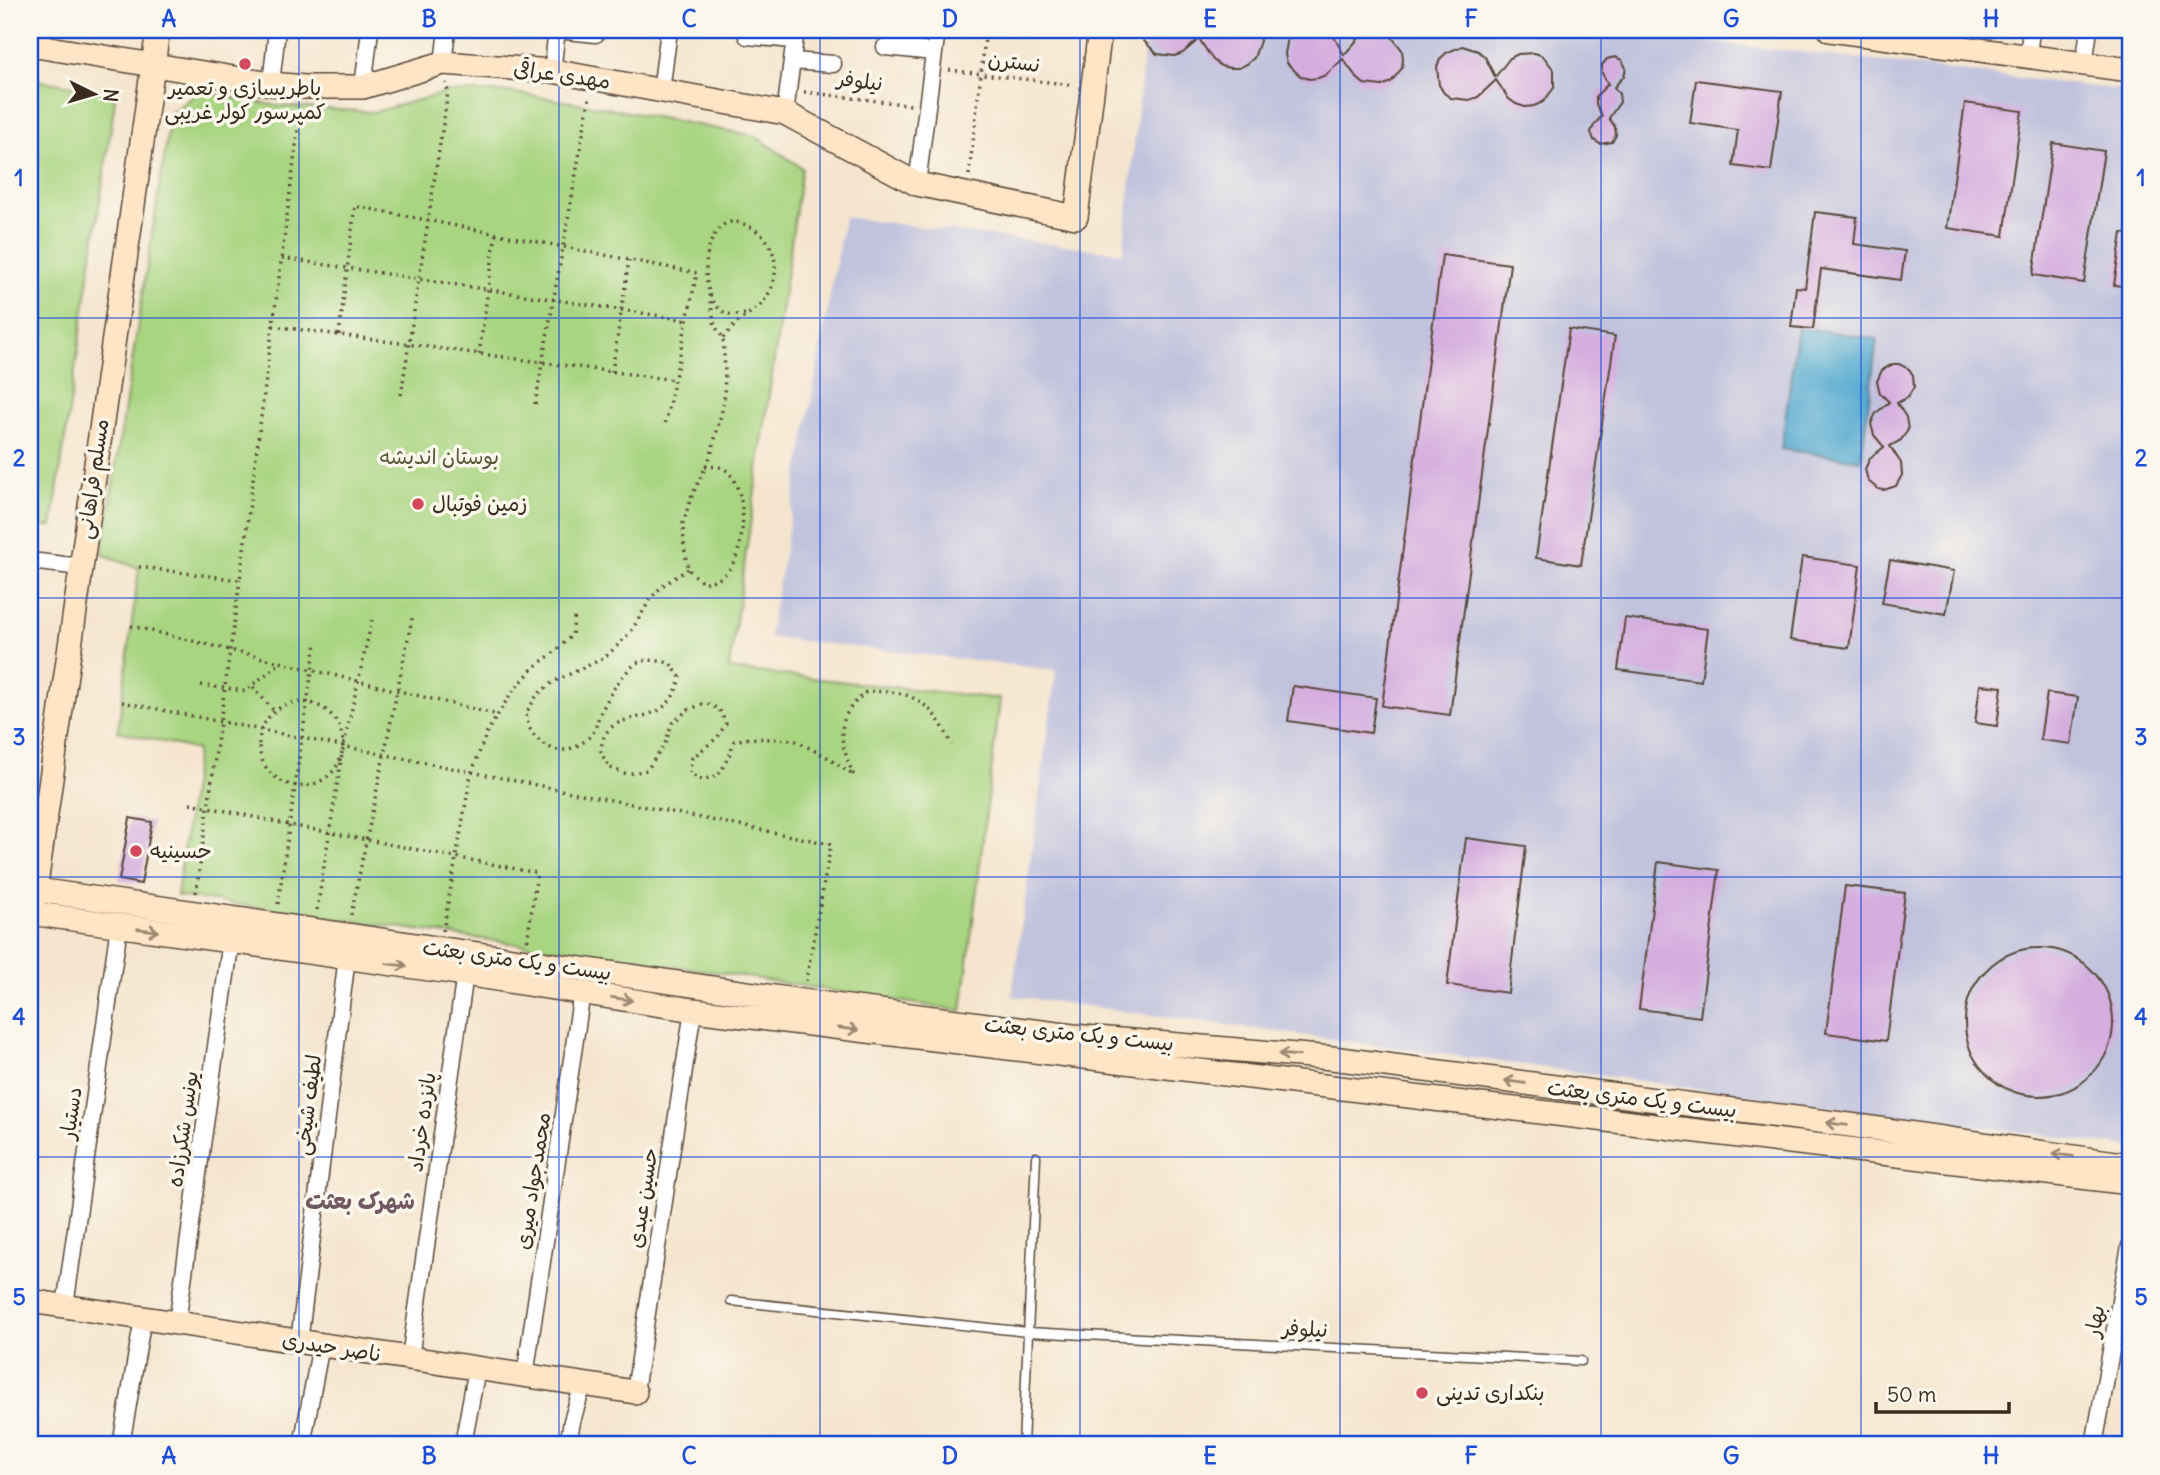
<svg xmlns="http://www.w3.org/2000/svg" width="2160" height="1475" font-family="Delius,'Playpen Sans Arabic',sans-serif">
  <rect width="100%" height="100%" fill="#fbf7ec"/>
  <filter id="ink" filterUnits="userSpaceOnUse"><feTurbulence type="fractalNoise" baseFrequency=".0143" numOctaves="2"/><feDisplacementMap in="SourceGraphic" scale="14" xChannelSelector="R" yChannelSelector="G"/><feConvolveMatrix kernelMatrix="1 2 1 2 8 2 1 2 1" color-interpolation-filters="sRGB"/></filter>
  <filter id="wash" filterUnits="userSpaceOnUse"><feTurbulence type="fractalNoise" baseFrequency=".00686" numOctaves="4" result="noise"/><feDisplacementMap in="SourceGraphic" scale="28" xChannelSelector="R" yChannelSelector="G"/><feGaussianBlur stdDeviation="1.57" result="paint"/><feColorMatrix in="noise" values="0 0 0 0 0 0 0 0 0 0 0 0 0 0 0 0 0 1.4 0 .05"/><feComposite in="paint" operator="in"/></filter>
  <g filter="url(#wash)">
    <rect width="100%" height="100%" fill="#f5e5ce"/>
    <path fill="#c1c2dd" d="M1146,30H1609L2130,91V1147L1012,996L1056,670L769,637L844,217L1123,253Z"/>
    <path fill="#a9d581" stroke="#728050" stroke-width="2" d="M30,79L116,93L52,526L30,527Z
      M199,92L279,106L374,112L448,92H509L607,108L755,136L802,168L729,669L1000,699L962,1011L702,970L177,896L197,750L118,731L139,568L102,554L171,113Z"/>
    <path fill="#55aad1" stroke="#486a78" stroke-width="2" d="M1798,327L1877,339L1861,460L1781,449Z"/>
    <g id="blocks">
      <path fill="#d5aedf" d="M1141,30H1258L1260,41L1254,58L1247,64L1239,68H1230L1221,66L1213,60L1199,39L1183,53L1175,56L1157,54L1144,41Z
        M1295,30H1328L1333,35L1344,55L1359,38L1366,34L1383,33L1391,36L1402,50L1403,59L1402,68L1391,82L1382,86L1364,84L1357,78L1343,59L1326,75L1318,78L1309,79L1300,76L1287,63L1285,54L1288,37Z
        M1462,46L1478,51L1485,57L1495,77L1510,58L1518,54L1535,53L1543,56L1554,70V88L1543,102L1534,106L1525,107L1516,104L1509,99L1496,80L1478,97L1469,100L1451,98L1444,93L1439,85L1437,67L1440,59L1446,53Z
        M1615,57L1622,60L1626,68L1624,76L1614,87L1619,94L1620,102L1609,118L1615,127L1616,135L1612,142L1600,144L1594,140L1591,132L1594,125L1602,116L1596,104V96L1608,84L1602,73V65L1607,59Z
        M1696,80L1782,91L1771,171L1733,166L1738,130L1690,123Z
        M1965,103L2022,111L2004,236L1947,228Z
        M2053,143L2104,151L2084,283L2033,275Z
        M1815,212L1857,217L1854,244L1905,251L1901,280L1821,269L1813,329L1791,327L1796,287L1805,288Z
        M2122,233L2130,234V287L2114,285Z
        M1442,255L1510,264L1450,715L1382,706Z
        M1569,329L1615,336L1581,565L1536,558Z
        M1893,364H1899L1909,369L1913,375L1914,387L1908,397L1897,403L1906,417L1908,430L1901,440L1890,446L1901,463L1902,475L1896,486L1884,490L1878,489L1868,481L1865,469L1870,458L1884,447L1874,435L1871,424L1876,413L1889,402L1880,393L1877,381L1882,370Z
        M1802,557L1860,565L1849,648L1790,640Z
        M1890,560L1954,571L1946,614L1882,603Z
        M1625,618L1708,629L1701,681L1618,670Z
        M1980,685L2002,687L1997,726L1975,723Z
        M1293,686L1376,698L1371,733L1288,721Z
        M2047,693L2078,697L2071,744L2040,740Z
        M130,818L152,822L141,884L119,880Z
        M1466,838L1526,846L1508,993L1447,985Z
        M1658,862L1719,870L1700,1017L1639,1009Z
        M1845,886L1905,893L1886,1041L1826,1033Z
        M1965 1022a74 74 0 1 1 148 0a74 74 0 1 1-148 0Z"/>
    </g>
  </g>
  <g filter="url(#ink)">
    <use href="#blocks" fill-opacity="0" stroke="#574638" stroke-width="2"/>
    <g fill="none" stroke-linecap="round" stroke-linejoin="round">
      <g stroke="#574638" stroke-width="11">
        <path id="lane" d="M731,1301L1028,1332L1581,1361
          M1023,1445L1036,1157"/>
      </g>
      <g stroke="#574638" stroke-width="19">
        <path id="street" d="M557,30L596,34
          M747,36L794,40
          M885,47L934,52
          M2028,56L2031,30
          M792,61L833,64
          M443,63L447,30
          M2084,64L2089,30
          M552,71L557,30
          M271,84L277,30
          M363,87L370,30
          M661,91L669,30
          M785,113L796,30
          M917,184L937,30
          M30,561L81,567
          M65,1306L119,926
          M177,1323L231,940
          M299,1342L347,957
          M410,1358L465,974
          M525,1376L582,992
          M635,1392L693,1010
          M121,1445L143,1318
          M302,1445L321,1345
          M463,1445L477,1368
          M568,1445L572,1421L583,1384
          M2094,1445L2130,1246"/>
      </g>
      <g stroke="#574638" stroke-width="26">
        <path id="secondary" d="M1830,30L2130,70
          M30,45L271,84L305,87H363L443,63L552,71L785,113L917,184L1076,217L1100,30
          M30,889L802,1001L1073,1036L1332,1058L1865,1127L2130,1165
          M33,905L158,30
          M30,913L465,974L693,1010L2130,1183
          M30,1301L635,1392"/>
      </g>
      <path stroke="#574638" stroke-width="3.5" stroke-dasharray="2 5" stroke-linecap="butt" d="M949,70L1073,85
        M804,92L911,105
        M969,175L986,30
        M282,258L687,320
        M273,326L674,380
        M339,335L355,206L697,273L665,425
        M723,338C729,332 735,324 742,319C749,313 758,309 763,302C778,283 780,258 765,238C757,229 743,222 732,222C700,224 694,312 734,315C739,315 745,314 750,313
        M479,354L496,233
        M612,372L629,260
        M401,395L448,92L446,83
        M535,404L590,95
        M705,467C712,467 720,465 726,470C750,490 747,557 723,576C719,580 709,581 703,583L688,569L684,547L683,523L691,498L711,455L724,402L725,373L723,338L715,326L709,294
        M139,567L240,580L301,107
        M688,569L662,586L651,598L632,630L619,644L604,658L553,682L537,695L526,713C529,731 532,737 549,747C563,755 582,746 592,734C596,729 597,721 600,714C608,698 619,677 634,665C644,657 659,661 670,663L680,677C668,733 619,705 604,737C602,741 601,748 601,753L610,768L627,774L647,770L665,744L672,723L688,710L705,703L719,709L726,723L718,737L692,758L690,774L702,780L719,775L729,756L734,741L750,738L794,740L827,757L854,776C839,740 833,719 866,692C912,688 933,703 952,745
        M131,626L498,715
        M201,685L245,691L280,663
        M253,687L274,711
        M122,702L831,844L806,981
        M259 744a42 42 0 1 1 84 0a42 42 0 1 1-84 0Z
        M190,803L290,825L537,873L527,943
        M196,893L240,580
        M278,904L316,642
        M317,910L343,748L372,620
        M351,915L413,614
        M443,931L471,774L487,732L510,695L534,667L556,651L572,635L575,613"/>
      <use href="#lane" stroke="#fff" stroke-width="8"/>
      <use href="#street" stroke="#fff" stroke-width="16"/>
      <use href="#secondary" stroke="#fee5c5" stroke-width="23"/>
    </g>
    <defs><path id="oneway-shaft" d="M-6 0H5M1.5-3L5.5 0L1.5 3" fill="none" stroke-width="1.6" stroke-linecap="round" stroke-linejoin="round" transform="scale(1.75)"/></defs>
    <g stroke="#9c8872">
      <use href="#oneway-shaft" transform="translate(148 930) rotate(7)"/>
      <use href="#oneway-shaft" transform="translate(397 965) rotate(8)"/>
      <use href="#oneway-shaft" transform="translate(622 999) rotate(9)"/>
      <use href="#oneway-shaft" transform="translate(848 1029) rotate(7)"/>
      <use href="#oneway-shaft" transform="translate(1289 1055) rotate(-175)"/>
      <use href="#oneway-shaft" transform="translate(1515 1082) rotate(-172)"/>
      <use href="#oneway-shaft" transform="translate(1837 1124) rotate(-173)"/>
      <use href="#oneway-shaft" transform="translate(2063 1155) rotate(-172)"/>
    </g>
  </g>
  <path fill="none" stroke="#1d4ed8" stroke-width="2" stroke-opacity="0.55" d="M299,30V1445M559,30V1445M820,30V1445M1080,30V1445M1340,30V1445M1601,30V1445M1861,30V1445M30,318H2130M30,598H2130M30,877H2130M30,1157H2130"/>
  <g fill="#d1495b" stroke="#fbf7ec" stroke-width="2.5">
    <circle cx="245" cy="64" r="7"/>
    <circle cx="418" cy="504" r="7"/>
    <circle cx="136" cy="851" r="7"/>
    <circle cx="1422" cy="1393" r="7"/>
  </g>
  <g text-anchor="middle" stroke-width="7" stroke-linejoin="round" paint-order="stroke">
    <g font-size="21" fill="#3b2a1e" stroke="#fbf7ec">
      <text transform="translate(1014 62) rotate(7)" y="7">نسترن</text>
      <text transform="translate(562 75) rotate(8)" y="7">مهدی عراقی</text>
      <text transform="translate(860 81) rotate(7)" y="7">نیلوفر</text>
      <text transform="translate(93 479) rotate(-82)" y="7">مسلم فراهانی</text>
      <text transform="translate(517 960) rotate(8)" y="7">بیست و یک متری بعثت</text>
      <text transform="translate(1079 1034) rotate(6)" y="7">بیست و یک متری بعثت</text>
      <text transform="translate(1642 1099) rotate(7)" y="7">بیست و یک متری بعثت</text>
      <text transform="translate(308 1105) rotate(-83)" y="7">لطیف شیخی</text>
      <text transform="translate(71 1113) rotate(-82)" y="7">دستیار</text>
      <text transform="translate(422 1122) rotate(-82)" y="7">پانزده خرداد</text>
      <text transform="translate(183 1129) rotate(-82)" y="7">یونس شکرزاده</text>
      <text transform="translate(533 1181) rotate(-81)" y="7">محمدجواد میری</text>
      <text transform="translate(643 1198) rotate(-81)" y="7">حسین عبدی</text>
      <text transform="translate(2095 1321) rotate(-80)" y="7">بهار</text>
      <text transform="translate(1305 1329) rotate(3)" y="7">نیلوفر</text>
      <text transform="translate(332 1347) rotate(9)" y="7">ناصر حیدری</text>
    </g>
    <g font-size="21" fill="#3b2a1e" stroke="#fbf7ec" text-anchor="start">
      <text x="245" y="95" text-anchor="middle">باطریسازی و تعمیر<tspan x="245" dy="24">کمپرسور کولر غریبی</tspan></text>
      <text x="432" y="511">زمین فوتبال</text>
      <text x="150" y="858">حسینیه</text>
      <text x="1436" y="1400">بنکداری تدینی</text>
    </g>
    <g font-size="21" fill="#565537" stroke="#fbf7ec">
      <text x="439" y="464">بوستان اندیشه</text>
    </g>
    <g font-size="23" font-weight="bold" fill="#715862" stroke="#fbf7ec">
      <text x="360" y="1209">شهرک بعثت</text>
    </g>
  </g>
  <rect width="2160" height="1475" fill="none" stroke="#fbf7ec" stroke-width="77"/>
  <g transform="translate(94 94) rotate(95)" stroke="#fbf7ec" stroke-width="5" paint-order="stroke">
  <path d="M0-5L12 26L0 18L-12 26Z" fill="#3b2a1e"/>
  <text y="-10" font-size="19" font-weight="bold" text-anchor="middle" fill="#3b2a1e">N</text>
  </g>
  <path d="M1876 1402v10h133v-10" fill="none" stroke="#3b2a1e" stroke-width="3.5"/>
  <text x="1887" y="1402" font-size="21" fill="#3b2a1e" stroke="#fbf7ec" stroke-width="5" paint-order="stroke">50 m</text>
  <rect x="38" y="38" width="2084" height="1398" fill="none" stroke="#1d4ed8" stroke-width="2.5"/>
  <g font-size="23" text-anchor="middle" font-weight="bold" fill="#1d4ed8">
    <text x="169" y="27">A</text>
    <text x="429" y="27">B</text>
    <text x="689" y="27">C</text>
    <text x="950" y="27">D</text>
    <text x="1210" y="27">E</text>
    <text x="1471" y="27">F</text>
    <text x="1731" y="27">G</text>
    <text x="1991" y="27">H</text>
    <text x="19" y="186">1</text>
    <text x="2141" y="186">1</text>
    <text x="19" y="466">2</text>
    <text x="2141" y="466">2</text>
    <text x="19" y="745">3</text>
    <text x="2141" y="745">3</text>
    <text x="19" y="1025">4</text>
    <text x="2141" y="1025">4</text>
    <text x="19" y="1305">5</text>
    <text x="2141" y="1305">5</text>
    <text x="169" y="1464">A</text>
    <text x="429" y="1464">B</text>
    <text x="689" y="1464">C</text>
    <text x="950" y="1464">D</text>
    <text x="1210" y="1464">E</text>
    <text x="1471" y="1464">F</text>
    <text x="1731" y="1464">G</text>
    <text x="1991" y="1464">H</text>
  </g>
</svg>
